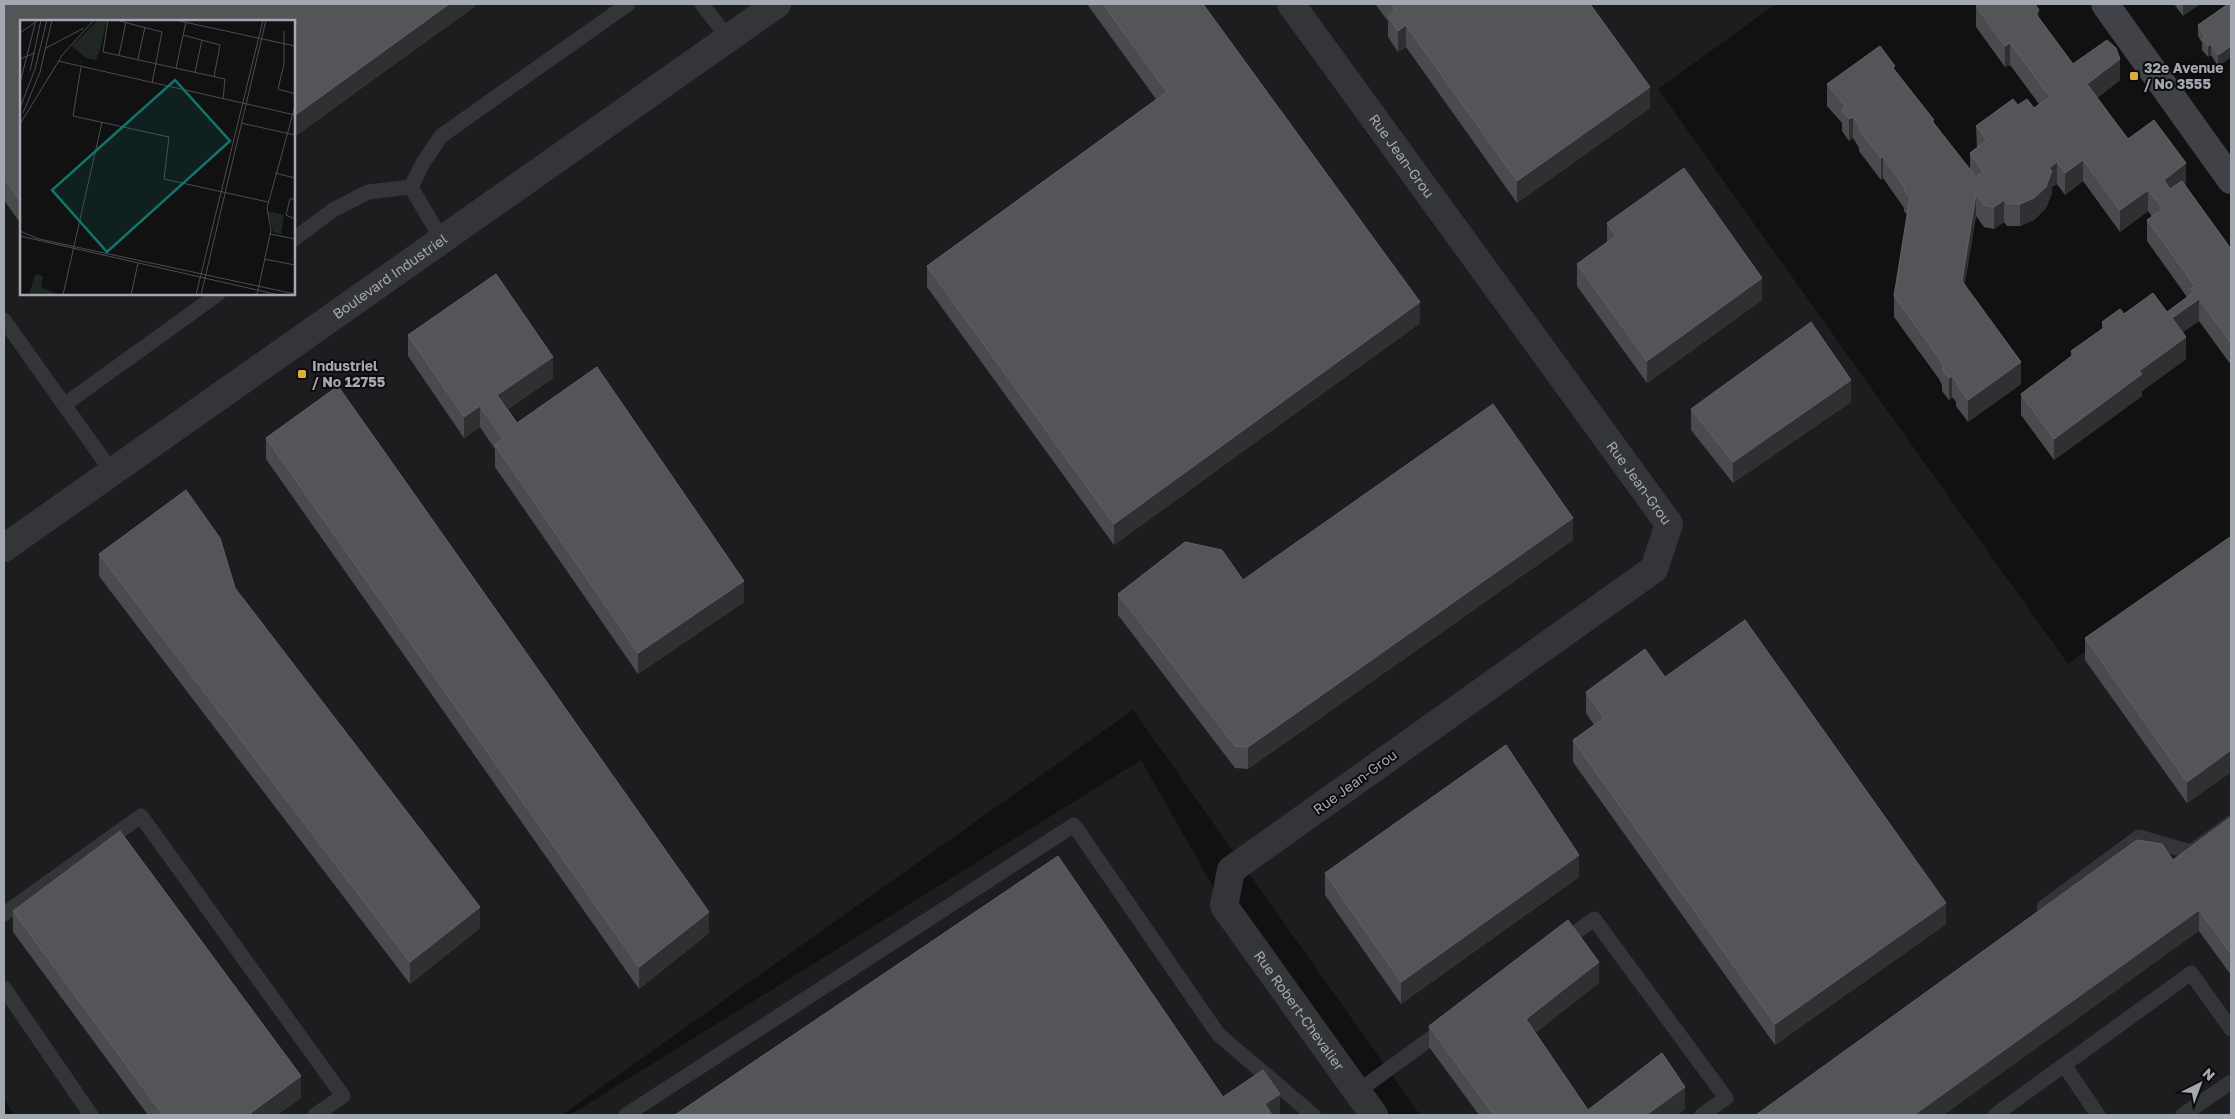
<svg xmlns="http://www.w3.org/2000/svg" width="2235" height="1119" font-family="'Golos Text',sans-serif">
  <rect width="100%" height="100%" fill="#111112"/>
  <path fill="#1d1d1f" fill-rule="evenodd" d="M4,4H1776L1658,89L2068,664L2231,546V1115H1420L1133,710L562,1115H15L4,1099ZM21,21H294V294H21Z
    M1141,760L1224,906L1373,1115H570Z"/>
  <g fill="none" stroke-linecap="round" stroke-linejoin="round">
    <path stroke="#343539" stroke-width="15" d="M702,4L728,38
      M411,187L423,163L441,136L628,4
      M294,239L333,210L368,192L411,187L442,240
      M4,320L112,472
      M64,405L218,294
      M2044,907L2139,837L2191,852L2231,823
      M4,914L141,816L343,1096L315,1115
      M1560,944L1594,919L1726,1098L1702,1115
      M4,988L91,1115
      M2064,1065L2098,1115
      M1357,1092L1445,1028
      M626,1115L1074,825L1218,1034L1313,1115
      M1995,1115L2191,973L2231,1029
      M2183,1115L2231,1082"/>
    <g stroke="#343539" stroke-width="28">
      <path id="s1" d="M1291,4L1669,524L1654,569L1231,870L1224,906L1374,1115"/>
      <path id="s2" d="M4,548L777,4"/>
    </g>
    <path stroke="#414247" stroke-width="28" d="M2105,4L2231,180"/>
  </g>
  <path fill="#4a4b4e" d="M4,4H478L294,137V21H21V224L4,200Z
    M1087,4H1203L1420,323L1114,545L927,287V266L1156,99Z
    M1375,4H1590L1650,108L1517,203L1406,47L1398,52L1388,37V21Z
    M2174,4H2200L2183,16Z
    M2231,4V57L2218,66L2211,55L2208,57L2202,50V43L2198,36V25Z
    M1976,6L2039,19L2073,64L2120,80L2097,98L2128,139L2186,184L2185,185L2231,249V365L2199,321L2183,332L2186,359L2142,391V396L2054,460L2021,415V394L2071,357V351L2102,329V322L2124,314L2167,312L2187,297L2147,241V220L2152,217L2148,211L2120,232L2083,181L2065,195L2057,184L2052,187V193L2046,208L2034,220L2020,226H2007L2004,222L1994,229L1984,227L1976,216L1964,285L2021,384L1968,422L1956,406V402L1952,397L1949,400L1942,391V385L1939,379L1894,317V296L1907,215L1904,211V208L1883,178L1881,180L1859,151V148L1853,138L1849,141L1842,131V123L1827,106V84L1895,71L1934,123L1970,169V153L1977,148L1976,126L2018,105L2034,108L2039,104L2010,65L2005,67L1976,27Z
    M1607,223L1762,300L1647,383L1577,286V264L1607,242Z
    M408,335L553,378L508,409L517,423L744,602L638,674L495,467V449L480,427L464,438L408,356Z
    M1851,402L1733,483L1691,430V409Z
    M266,438L709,933L639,989L266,459Z
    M2231,539V772L2187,803L2085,660V638Z
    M1573,540L1248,769L1235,768L1118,615V594L1243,580Z
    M99,554L235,588L480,928L410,984L99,576Z
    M1665,677L1946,924L1775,1045L1573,762V740L1594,725L1586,713V692Z
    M2231,817V975L2199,931L2173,860Z
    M1325,873L1579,877L1401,1004L1325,895Z
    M13,911L301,1098L277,1115H148L13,932Z
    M1599,983L1535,1033L1588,1110L1685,1109L1676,1115H1479L1429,1047V1026Z"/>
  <path fill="#2f3032" d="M449,4H478L294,137V116Z
    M2184,4H2200L2183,16V5Z
    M2039,10V31L2036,14Z
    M1406,25V47L1398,52V31Z
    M2010,43V65L2005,67V46Z
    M2211,44V55L2208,57V46Z
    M2231,46V57L2218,66V55Z
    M2120,59V80L2087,105V84Z
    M1650,87V108L1517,203V181Z
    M1853,117V138L1849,141V119Z
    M1883,157V178L1881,180V158Z
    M2083,160V181L2065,195V173Z
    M2057,162V184L2052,187V193L2046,208L2034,220L2020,226V204L2049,168Z
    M2186,163V184L2164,201V180Z
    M2148,190V211L2120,232V210Z
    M1976,194V216L1962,303V281Z
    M2004,200V222L1994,229V207Z
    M1762,278V300L1647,383V361Z
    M2199,299V321L2172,340V318Z
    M1420,302V323L1114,545V524Z
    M2186,337V359L2142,391V396L2054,460V439L2139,371Z
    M553,357V378L497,416V395Z
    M2021,362V384L1968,422V400Z
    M1952,376V397L1949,400V378Z
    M1851,380V402L1733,483V462Z
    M480,406V427L464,438V417Z
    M1573,518V540L1248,769V747Z
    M744,581V602L638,674V653Z
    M2231,750V772L2187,803V782Z
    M1579,855V877L1401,1004V982Z
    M1946,903V924L1775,1045V1024Z
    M480,907V928L410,984V962Z
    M2199,910V931L1944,1115H1914Z
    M709,912V933L639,989V967Z
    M1599,962V983L1526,1040V1019Z
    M301,1076V1098L277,1115H248Z
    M1685,1087V1109L1676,1115H1646Z
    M1280,1094V1115H1265V1104Z"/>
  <path fill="#535559" stroke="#606267" d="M4,4H449L294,116V21H21V202L4,178Z
    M1103,4H1203L1420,302L1114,524L927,266L1167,92Z
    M1391,4H1590L1650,87L1517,181L1406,25L1398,31L1388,16L1395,10Z
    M1979,4H2035L2039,10L2036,14L2073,64L2107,40L2116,48L2120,59L2087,84L2128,139L2154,120L2186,163L2164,180L2170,189L2182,181L2231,249V343L2199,299L2172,318L2186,337L2139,371L2142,374L2054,439L2021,394L2073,355L2071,351L2105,327L2102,322L2120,309L2124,314L2153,293L2167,312L2194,292L2191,289L2195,286L2147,220L2163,209L2148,190L2120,210L2083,160L2065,173L2057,162L2049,168L2052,171L2046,187L2034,198L2020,204H2007L2004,200L1994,207L1984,205L1976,194L1962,281L2021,362L1968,400L1956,384L1958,383L1952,376L1949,378L1942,369L1944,367L1939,358L1894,296L1910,197L1904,190L1905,188L1883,157L1881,158L1859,130L1861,129L1853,117L1849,119L1842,110L1846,107L1827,84L1880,46L1895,66L1893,68L1934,120L1932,121L1976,177L1983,172L1970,153L1987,140L1976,126L2013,99L2018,105L2027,99L2034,108L2050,97L2010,43L2005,46L1976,6Z
    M2228,4H2231V46L2218,55L2211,44L2208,46L2202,39L2205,36L2198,25Z
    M1684,168L1762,278L1647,361L1577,264L1616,236L1607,223Z
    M496,274L553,357L497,395L517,423L597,367L744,581L638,653L495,445L503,439L480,406L464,417L408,335Z
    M1811,322L1851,380L1733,462L1691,409Z
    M338,386L709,912L639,967L266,438Z
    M1493,404L1573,518L1248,747L1235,746L1118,594L1185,542L1222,550L1243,580Z
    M186,490L220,538L235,588L480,907L410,962L99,554Z
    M2230,537L2231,539V750L2187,782L2085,638Z
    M1745,620L1946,903L1775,1024L1573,740L1604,718L1586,692L1645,649L1665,677Z
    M1506,745L1579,855L1401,982L1325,873Z
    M2231,817V954L2199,910L1914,1115H1756L2137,840L2162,844L2173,860Z
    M120,831L301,1076L248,1115H163L13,911Z
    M1058,856L1223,1097L1263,1070L1280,1094L1265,1104L1272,1115H675Z
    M1568,920L1599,962L1526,1019L1588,1110L1662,1053L1685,1087L1646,1115H1494L1429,1026Z"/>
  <g fill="#ddac3e" stroke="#0c0c0d" stroke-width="2">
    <rect x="2129" y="71" width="10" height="10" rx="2.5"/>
    <rect x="297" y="369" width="10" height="10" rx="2.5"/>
  </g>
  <g text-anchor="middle" stroke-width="4" stroke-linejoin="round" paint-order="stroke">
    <g font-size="14" font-weight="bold" fill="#a4a8b1" stroke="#0c0c0d" text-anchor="start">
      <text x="2144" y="73">32e Avenue<tspan x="2144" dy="16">/ No 3555</tspan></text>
      <text x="312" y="371">Industriel<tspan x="312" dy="16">/ No 12755</tspan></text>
    </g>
    <g font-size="14" fill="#a4a8b1" stroke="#0c0c0d">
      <text dy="5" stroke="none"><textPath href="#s1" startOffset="188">Rue Jean-Grou</textPath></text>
      <text dy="5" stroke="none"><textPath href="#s2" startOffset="472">Boulevard Industriel</textPath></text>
      <text dy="5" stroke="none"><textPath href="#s1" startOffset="592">Rue Jean-Grou</textPath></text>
      <text transform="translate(1355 782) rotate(-36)" y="5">Rue Jean-Grou</text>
      <text dy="5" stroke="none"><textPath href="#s1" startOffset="1375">Rue Robert-Chevalier</textPath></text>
    </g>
  </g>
  <g transform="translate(20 20)">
    <rect width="275" height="275" fill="#111112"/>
    <path d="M78,0H87L80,30L76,40L66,38L52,26ZM248,191L264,195L261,215L253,212ZM15,254L23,256L21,267L40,275H9Z" fill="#202621"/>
    <path fill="none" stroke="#4c4d52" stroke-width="1" d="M88,0L83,32L205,59L203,79M96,0L142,12L132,63M155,0L275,26M264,11V44L258,69L275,74M0,13L17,1M163,15L200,25L194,57M26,28L64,8M99,35L106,2M0,39L15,33M118,39L125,7M38,41L275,95M61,47L53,96L149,117L144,159L248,182M156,48L166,2M10,51L21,0M175,52L182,20M0,63L16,0M0,88L15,49L27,0M3,93L20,52L32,0M221,103L275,115M0,104L43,34L74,0M255,153L275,158M275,179H270L266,195L275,199M0,211L19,219L275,274M250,214L275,219M0,216L259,275M244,239L275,245M43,275L82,102M111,275L118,243M176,275L243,0M181,275L246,0M237,275L251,210L247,188L275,86"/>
    <path fill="#0f766e" fill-opacity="0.15" stroke="#0f766e" stroke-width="2.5" d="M155,60L210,121L87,232L32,170Z"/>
    <rect width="275" height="275" fill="none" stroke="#a4a8b1" stroke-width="2.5"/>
  </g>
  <rect width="2235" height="1119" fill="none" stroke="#a4a8b1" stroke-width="10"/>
  <g transform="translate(2200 1084) rotate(42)" stroke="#0c0c0d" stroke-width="4" paint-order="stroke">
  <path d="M0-4L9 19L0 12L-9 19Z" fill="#a4a8b1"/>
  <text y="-8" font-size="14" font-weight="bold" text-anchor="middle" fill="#a4a8b1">N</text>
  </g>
</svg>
